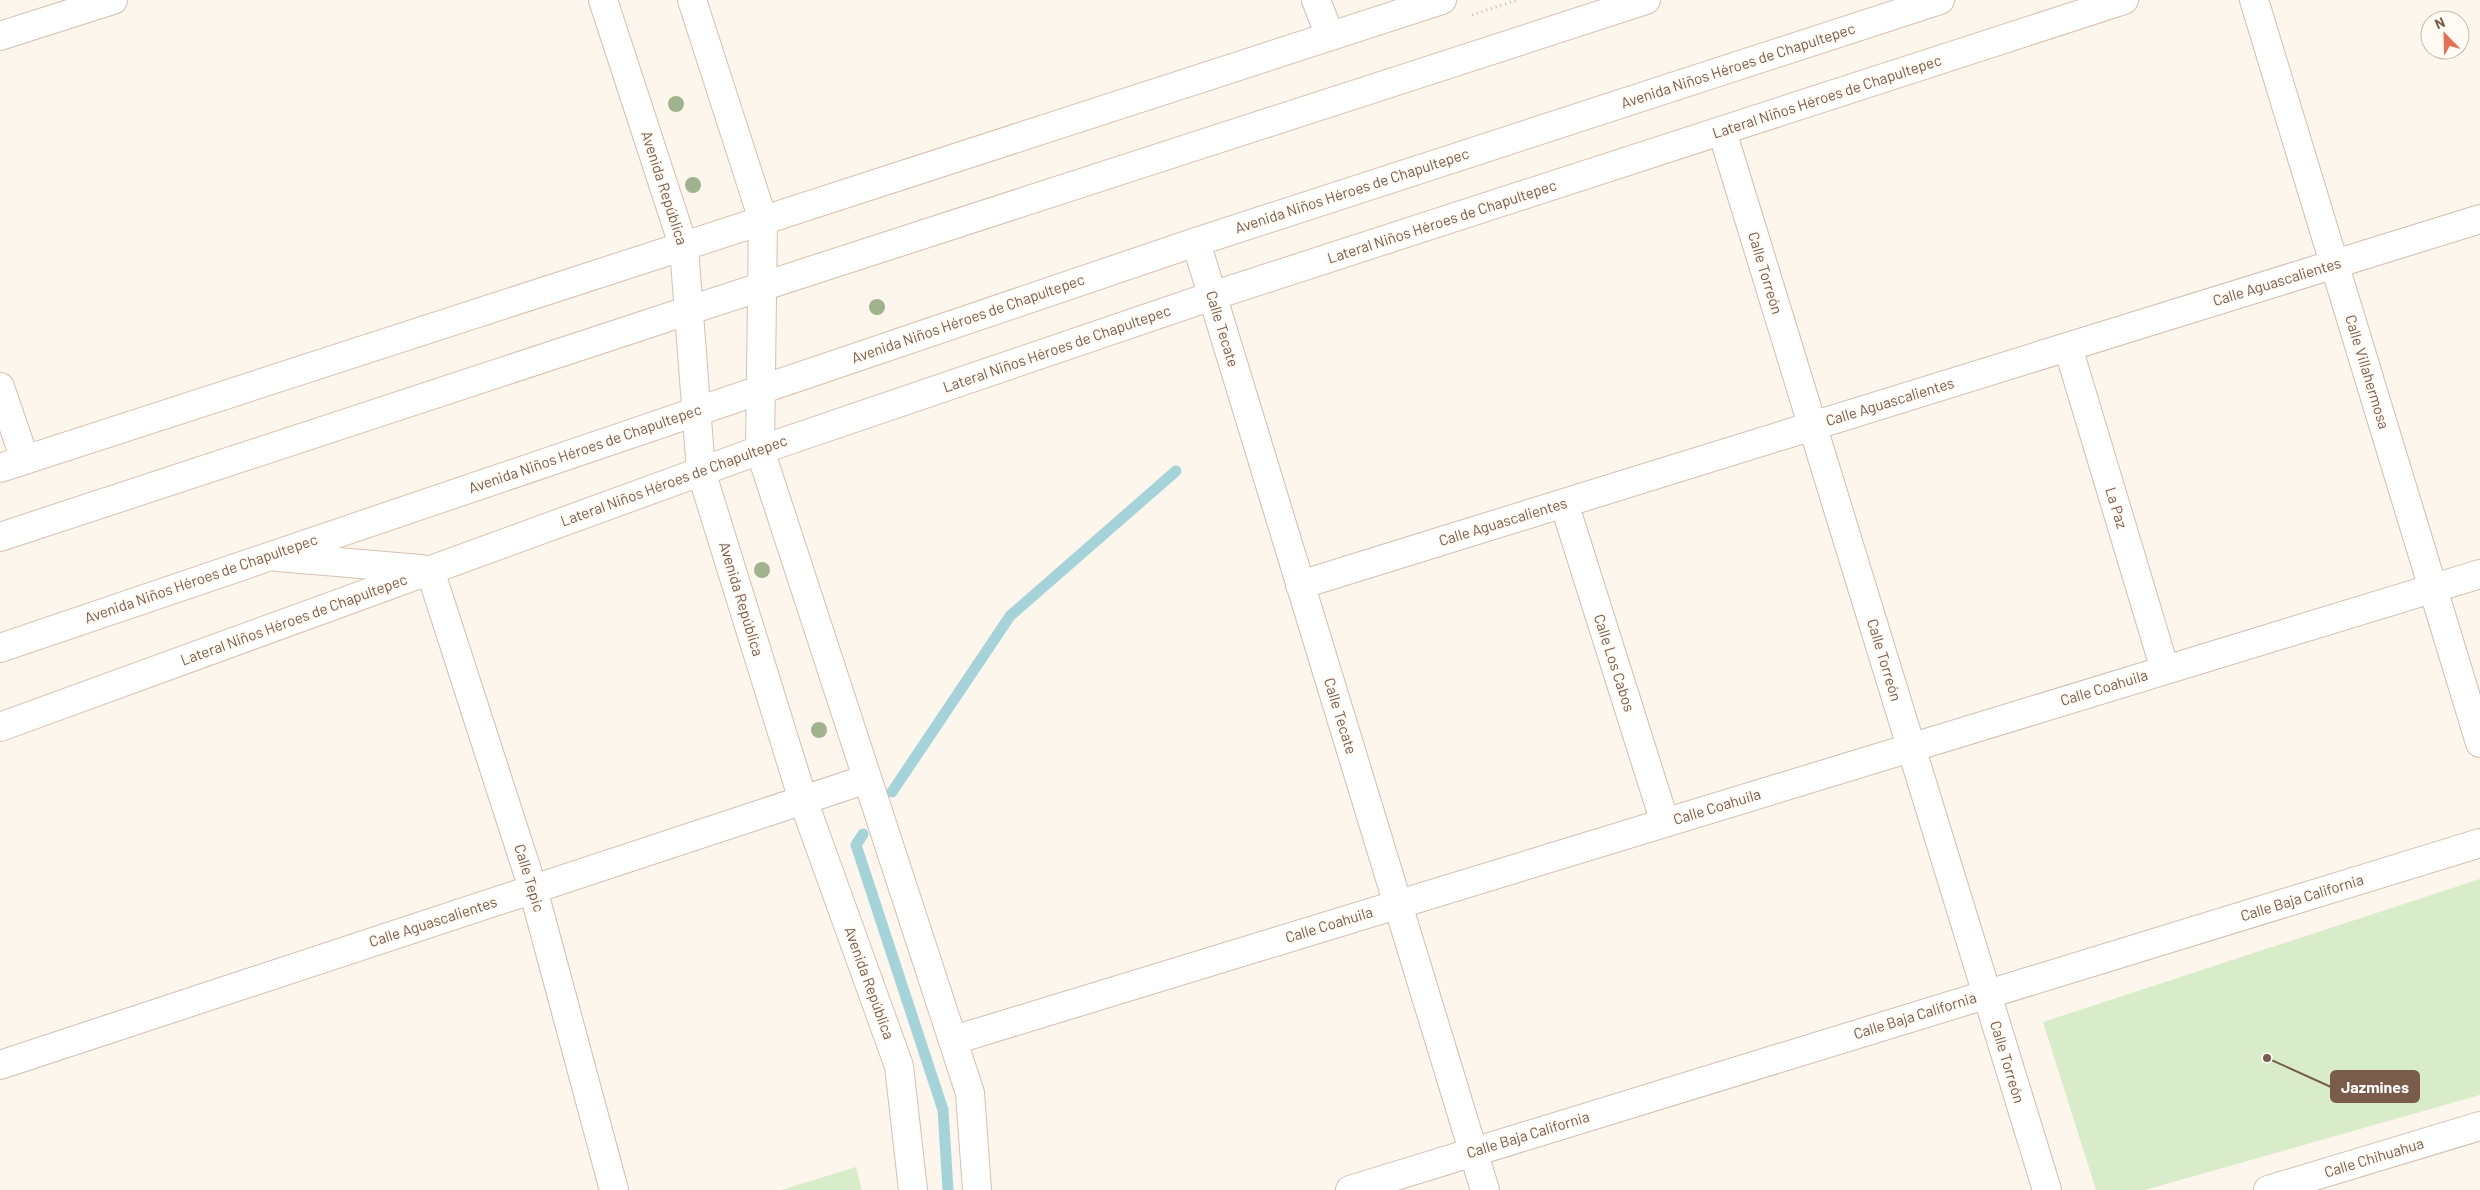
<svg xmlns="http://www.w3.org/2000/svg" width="2480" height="1190" font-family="Barlow,sans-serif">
  <rect width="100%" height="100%" fill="#fdf6ec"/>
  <path fill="#d8ecc9" d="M2480,879V1095L2145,1190H2096L2043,1022Z
    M856,1167L862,1190H781Z"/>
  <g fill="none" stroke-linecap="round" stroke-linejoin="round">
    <path stroke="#a5d3da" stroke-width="11" d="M892,792L1010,616L1176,471
      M863,834L856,845L943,1110L948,1190"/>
    <g stroke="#d1beb0" stroke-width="30">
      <path id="street" d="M1316,0L1330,36
        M2254,0L2480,743
        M0,36L113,0
        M1722,131L2047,1190
        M1196,242L1485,1190
        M2068,347L2165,670
        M0,387L25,460
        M1564,503L1665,823
        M430,570L533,889L614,1190
        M1300,585L2480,219
        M954,1040L2480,574
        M0,1065L867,779
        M1350,1190L2480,843
        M2268,1190L2480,1126"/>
    </g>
    <g stroke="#d6c0b0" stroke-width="30">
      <path id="secondary" d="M603,0L684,248L701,471L803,800L899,1066L913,1190
        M692,0L763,220L760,450L970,1093L977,1190
        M0,468L1442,0
        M0,537L690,310L1646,0
        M277,557L421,569
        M0,648L1196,242L1940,0
        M0,727L760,450L1212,296L2124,0"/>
    </g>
    <path stroke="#d9b8a5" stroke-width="3" stroke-dasharray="1 4" stroke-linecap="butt" d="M1472,15L1517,0"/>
    <use href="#street" stroke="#fff" stroke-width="28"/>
    <use href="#secondary" stroke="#fff" stroke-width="28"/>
  </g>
  <g fill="#a0b28e">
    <circle cx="676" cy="104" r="8"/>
    <circle cx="693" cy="185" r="8"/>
    <circle cx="877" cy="307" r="8"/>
    <circle cx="762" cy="570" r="8"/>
    <circle cx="819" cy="730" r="8"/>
  </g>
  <g text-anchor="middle" stroke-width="4" stroke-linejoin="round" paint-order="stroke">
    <g font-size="15" fill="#7a5c4d" stroke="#fffaf3">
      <text transform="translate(1738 66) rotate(-18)" y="5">Avenida Niños Héroes de Chapultepec</text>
      <text transform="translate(1827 97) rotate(-18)" y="5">Lateral Niños Héroes de Chapultepec</text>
      <text transform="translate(664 188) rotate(72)" y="5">Avenida República</text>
      <text transform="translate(1352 191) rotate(-18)" y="5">Avenida Niños Héroes de Chapultepec</text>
      <text transform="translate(1442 222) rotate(-18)" y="5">Lateral Niños Héroes de Chapultepec</text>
      <text transform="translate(1765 273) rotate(73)" y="5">Calle Torreón</text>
      <text transform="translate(2277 282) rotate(-17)" y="5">Calle Aguascalientes</text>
      <text transform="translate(968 319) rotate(-19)" y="5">Avenida Niños Héroes de Chapultepec</text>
      <text transform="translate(1222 329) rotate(73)" y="5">Calle Tecate</text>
      <text transform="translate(1057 349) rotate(-19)" y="5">Lateral Niños Héroes de Chapultepec</text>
      <text transform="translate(2367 372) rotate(73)" y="5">Calle Villahermosa</text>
      <text transform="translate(1890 402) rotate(-17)" y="5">Calle Aguascalientes</text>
      <text transform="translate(585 449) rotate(-19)" y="5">Avenida Niños Héroes de Chapultepec</text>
      <text transform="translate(674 481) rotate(-20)" y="5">Lateral Niños Héroes de Chapultepec</text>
      <text transform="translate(2116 508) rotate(73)" y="5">La Paz</text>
      <text transform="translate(1503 522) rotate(-17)" y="5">Calle Aguascalientes</text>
      <text transform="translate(201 579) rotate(-19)" y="5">Avenida Niños Héroes de Chapultepec</text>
      <text transform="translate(741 599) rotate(73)" y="5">Avenida República</text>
      <text transform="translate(294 620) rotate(-20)" y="5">Lateral Niños Héroes de Chapultepec</text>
      <text transform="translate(1884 660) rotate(73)" y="5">Calle Torreón</text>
      <text transform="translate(1614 663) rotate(72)" y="5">Calle Los Cabos</text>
      <text transform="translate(2104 688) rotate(-17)" y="5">Calle Coahuila</text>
      <text transform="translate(1340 716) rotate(73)" y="5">Calle Tecate</text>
      <text transform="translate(1717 807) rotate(-17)" y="5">Calle Coahuila</text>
      <text transform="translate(529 878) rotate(73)" y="5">Calle Tepic</text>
      <text transform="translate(2302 898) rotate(-17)" y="5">Calle Baja California</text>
      <text transform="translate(433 922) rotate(-18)" y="5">Calle Aguascalientes</text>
      <text transform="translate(1329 925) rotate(-17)" y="5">Calle Coahuila</text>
      <text transform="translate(869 983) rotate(70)" y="5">Avenida República</text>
      <text transform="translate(1915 1016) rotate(-17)" y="5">Calle Baja California</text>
      <text transform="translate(2007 1062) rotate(73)" y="5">Calle Torreón</text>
      <text transform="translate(1528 1135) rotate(-17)" y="5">Calle Baja California</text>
      <text transform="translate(2374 1158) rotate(-17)" y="5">Calle Chihuahua</text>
    </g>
  </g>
  <path fill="none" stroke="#7a5c4d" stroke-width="2" d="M2267 1058L2331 1087"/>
  <circle fill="#7a5c4d" stroke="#fffaf3" stroke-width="2" cx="2267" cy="1058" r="5"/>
  <rect fill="#7a5c4d" stroke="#7a5c4d" stroke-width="2" x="2331" y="1071" width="88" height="31" rx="5"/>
  <g font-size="16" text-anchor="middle" font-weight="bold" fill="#fff">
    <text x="2375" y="1093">Jazmines</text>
  </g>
  <g transform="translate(2445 35) rotate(337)"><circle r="24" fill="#fffaf3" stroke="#cabbb1"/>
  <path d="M0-4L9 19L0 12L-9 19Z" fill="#e76f51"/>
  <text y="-8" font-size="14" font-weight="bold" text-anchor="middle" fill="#7a5c4d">N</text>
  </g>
</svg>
